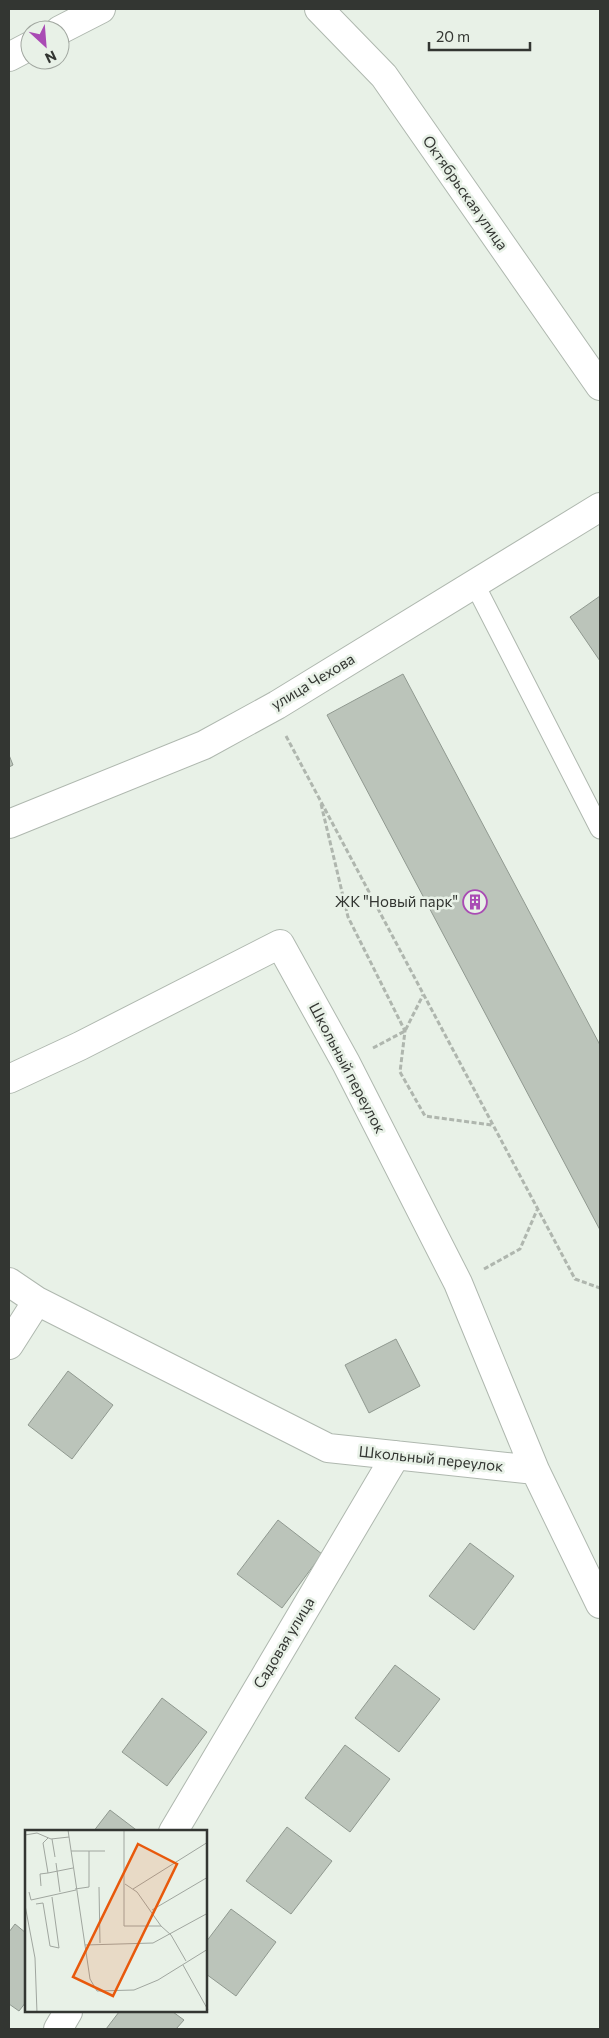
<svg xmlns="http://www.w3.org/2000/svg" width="609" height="2038" font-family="Commissioner,sans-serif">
  <rect width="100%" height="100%" fill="#e8f1e7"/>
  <path fill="#bbc4ba" stroke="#909990" d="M600,596V661L570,617Z
    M403,674L600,1045V1230L327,715Z
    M9,755L13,765L9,767Z
    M396,1339L420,1386L369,1413L345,1365Z
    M68,1371L113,1405L72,1459L28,1425Z
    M278,1520L322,1554L282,1608L237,1574Z
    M470,1543L514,1576L474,1630L429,1596Z
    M395,1665L440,1699L399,1752L355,1718Z
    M162,1698L207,1732L167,1786L122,1752Z
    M345,1745L390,1779L350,1832L305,1798Z
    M110,1810L139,1832H93Z
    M287,1827L332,1861L291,1914L246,1881Z
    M231,1909L276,1942L236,1996L206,1974V1942Z
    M15,1924L26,1933V2002L19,2011L9,2004V1932Z
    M119,2012H173L184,2020L176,2029H106Z"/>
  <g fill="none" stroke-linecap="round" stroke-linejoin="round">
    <g stroke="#afb8af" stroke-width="21">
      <path id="lane" d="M474,583L600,829"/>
    </g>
    <g stroke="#afb8af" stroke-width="30">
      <path id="street" d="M319,9L384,76L600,386
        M60,30L101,9
        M9,57L30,46
        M9,824L204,745L277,705L600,507
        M9,1079L80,1046L280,944L346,1063L458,1283L535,1470L600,1604
        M9,1282L37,1301L328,1448L535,1470
        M9,1345L37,1301
        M173,1832L396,1455
        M58,2029L68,2012"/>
    </g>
    <path stroke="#afb6ae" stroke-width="3" stroke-dasharray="5 2.5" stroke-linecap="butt" d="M286,736L575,1279L600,1288
      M321,804L348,917L405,1031L400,1072L425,1116L492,1125
      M373,1048L405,1031L423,995
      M484,1269L520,1249L537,1210"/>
    <use href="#lane" stroke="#fff" stroke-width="19"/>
    <use href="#street" stroke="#fff" stroke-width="28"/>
  </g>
  <defs>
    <g id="building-ring" transform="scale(1.25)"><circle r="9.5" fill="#e8f1e7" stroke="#a94bb4" stroke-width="1.5"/><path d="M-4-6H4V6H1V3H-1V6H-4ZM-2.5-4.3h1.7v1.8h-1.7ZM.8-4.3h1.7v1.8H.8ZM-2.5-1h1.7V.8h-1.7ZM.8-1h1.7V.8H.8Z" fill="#a94bb4"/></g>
  </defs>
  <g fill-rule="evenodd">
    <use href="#building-ring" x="475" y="902"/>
  </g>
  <g text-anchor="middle" stroke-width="5" stroke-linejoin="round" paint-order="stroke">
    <g font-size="15" fill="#333632" stroke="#e8f1e7">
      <text transform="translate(465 193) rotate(55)" y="5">Октябрьская улица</text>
      <text transform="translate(313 682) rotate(-31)" y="5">улица Чехова</text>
      <text transform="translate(347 1068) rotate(62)" y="5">Школьный переулок</text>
      <text transform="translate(431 1459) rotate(6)" y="5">Школьный переулок</text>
      <text transform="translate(284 1643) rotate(-59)" y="5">Садовая улица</text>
    </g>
    <g font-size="15" fill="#333632" stroke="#e8f1e7" text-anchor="end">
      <text x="458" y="907">ЖК "Новый парк"</text>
    </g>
  </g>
  <g transform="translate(25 1830)">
    <rect width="182" height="182" fill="#e8f1e7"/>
    <path fill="none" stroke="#a0a69f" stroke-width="1" d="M43,0L65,149L72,161L109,160L133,150L183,119M43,0H82M99,0V96H136L112,62L100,54M0,5L12,3L26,9L44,7M23,8L18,13L23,43L48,38M27,9L30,27M46,21H64V57L50,59M64,21H80M31,33L35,62M16,56L15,44L23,43M74,57L75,113M108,59L183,12M4,62L6,70L51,60M11,74L18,73L25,116L34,118L27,67M0,75L10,128L12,183M127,80L183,47M136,96L146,105L161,131M60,115L128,113L183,83M158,135L183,180"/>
    <path fill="#e8590c" fill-opacity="0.15" stroke="#e8590c" stroke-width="2.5" d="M113,14L152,34L88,166L48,147Z"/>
    <rect width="182" height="182" fill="none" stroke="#333632" stroke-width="2.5"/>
  </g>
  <rect width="609" height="2038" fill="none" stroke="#333632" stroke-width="20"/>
  <g transform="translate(45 45) rotate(154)"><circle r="24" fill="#e8f1e7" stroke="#a0a69f"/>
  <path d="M0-4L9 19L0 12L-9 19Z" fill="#a94bb4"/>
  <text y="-8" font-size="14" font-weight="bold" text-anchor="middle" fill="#333632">N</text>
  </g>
  <path d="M429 42v8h101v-8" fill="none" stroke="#333632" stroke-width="2.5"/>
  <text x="436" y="42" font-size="15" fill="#333632" stroke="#e8f1e7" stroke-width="4" paint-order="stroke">20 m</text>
</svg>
